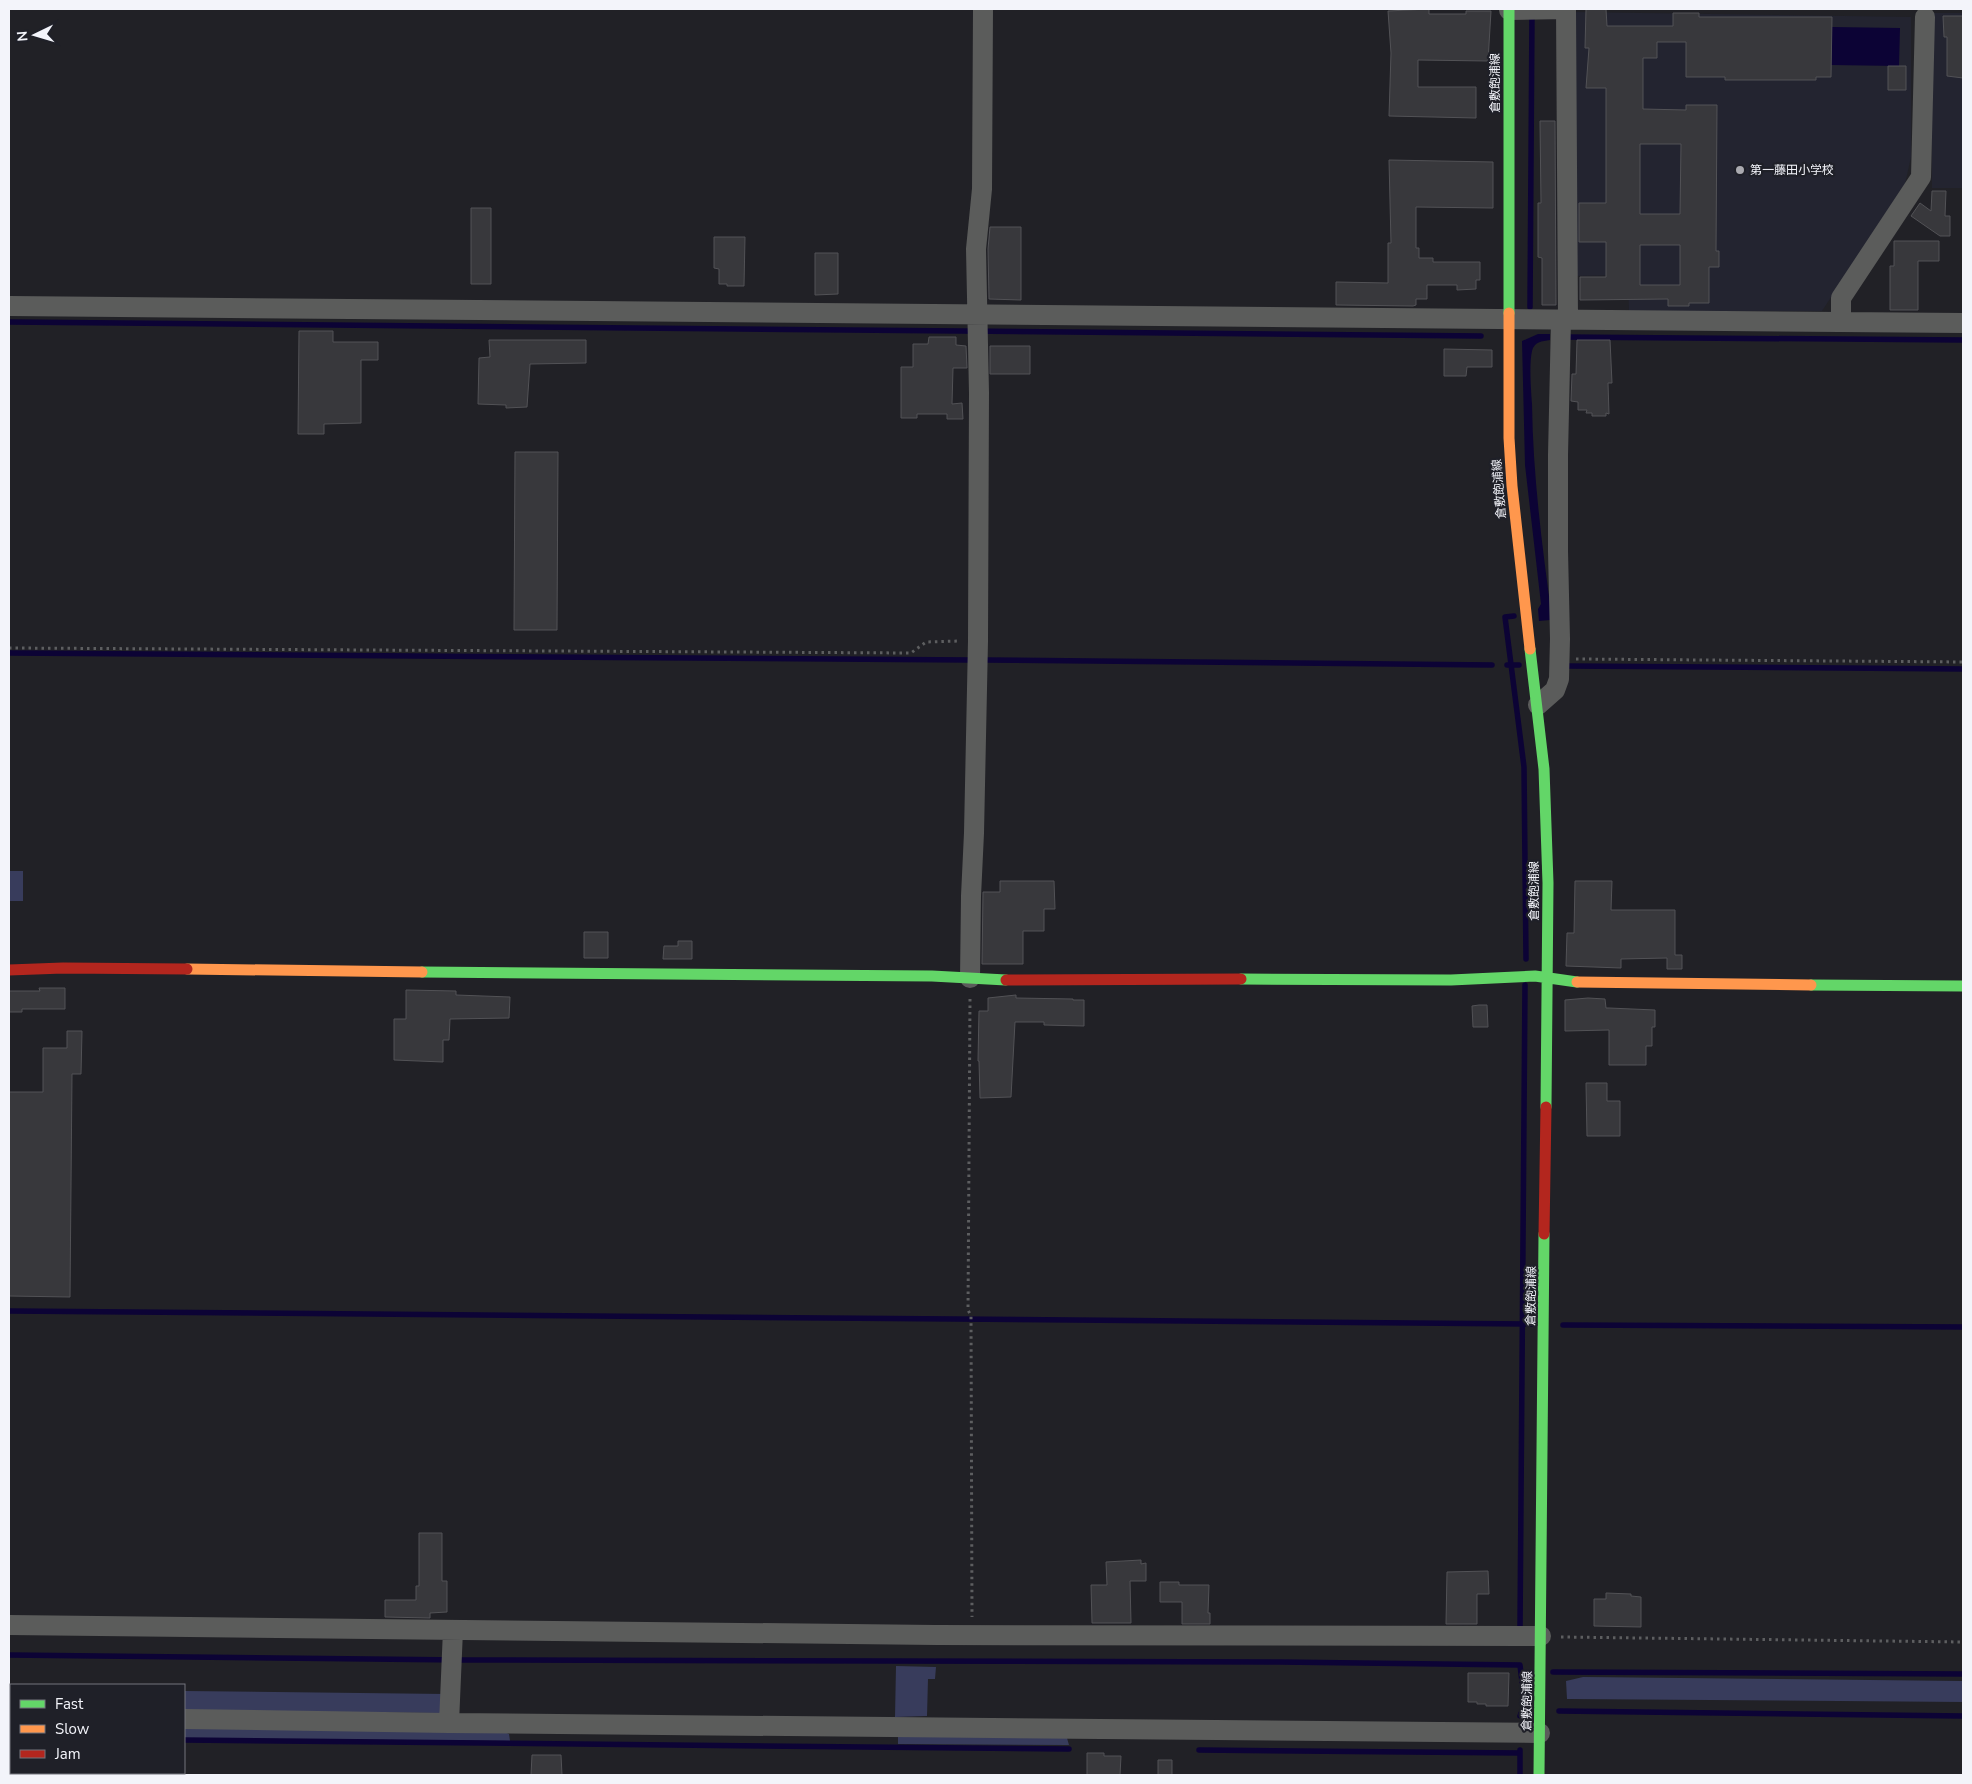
<svg xmlns="http://www.w3.org/2000/svg" width="1972" height="1784" font-family="'Nunito Sans','Noto Sans JP',sans-serif">
  <rect width="100%" height="100%" fill="#212126"/>
  <path fill="#232430" d="M1573,12L1911,17V157L1905,184L1822,311H1629L1628,275L1572,276Z
    M1932,13H1963V188H1932Z"/>
  <path fill="#383c5c" d="M9,871H23V901H9Z
    M896,1666L936,1667L935,1679H928L927,1716L895,1717Z
    M1583,1677L1963,1681V1702L1567,1699L1566,1681Z
    M184,1691L446,1694L441,1713L184,1711Z
    M184,1728L502,1731L509,1734L510,1741L184,1738Z
    M898,1736L1067,1738L1069,1745L898,1744Z"/>
  <path fill="#0c0335" d="M1832,27L1900,28L1899,66L1831,65Z
    M1538,334H1550V340C1542,341 1534,342 1532,351C1529,364 1531,390 1532,404C1533,476 1542,546 1552,618L1550,620L1539,621L1538,609L1541,604L1525,465L1522,341Z"/>
  <g fill="none" stroke-linecap="round" stroke-linejoin="round">
    <path stroke="#0c0335" stroke-width="5.5" d="M1530,307L1532,14
      M9,322L1481,336
      M1563,337L1963,340
      M1514,616L1505,617L1524,767L1526,959
      M9,653L970,660
      M985,660L1492,665
      M1507,665H1519
      M1567,666L1963,669
      M9,1311L1534,1324
      M1563,1325L1963,1327
      M1520,1628L1525,985
      M9,1655L461,1660L1280,1662L1520,1665L1522,1682
      M1553,1672L1963,1674
      M1559,1711L1963,1716
      M1520,1716L1521,1713H1528
      M9,1739H11
      M184,1740L1069,1749
      M1199,1750L1520,1753
      M1520,1775V1750"/>
  </g>
  <path fill="#38383c" stroke="#525256" fill-rule="evenodd" d="M1429,9V14H1466V11H1491L1488,61L1418,60V87H1476V118L1389,116L1391,53L1388,11Z
    M1586,9H1606L1607,26H1673V13H1699V17H1832L1831,77H1816V80H1725V77H1686V42H1657V58H1643V109L1686,110V105H1717L1716,251H1719V267H1709V303H1689V306H1668V299L1580,300V277H1606V242H1579V203H1606V88H1586L1589,48H1585ZM1640,144H1681L1680,214H1640ZM1640,245H1680V285H1640Z
    M1943,16H1963V78L1947,76V37H1944Z
    M1888,66H1906V90H1888Z
    M1540,121H1555L1556,305H1542V258L1538,257V203H1541Z
    M1389,160L1493,162V208L1416,207V248H1419V258H1433V262H1480V280H1476V289L1457,290V285H1427V299H1416V305L1413,306L1336,305V282L1388,283V243H1391Z
    M1932,191H1946L1945,216H1950V236H1940L1911,216L1920,203L1931,211Z
    M471,208H491V284H471Z
    M990,227H1021V300L989,299L988,249Z
    M714,237H745L744,286H727V284H719V269L714,268Z
    M1894,241H1939V261H1918V310H1890V266H1894Z
    M815,253H838V294L815,295Z
    M299,331H333V342H378V360H361V423L324,424V434H298Z
    M929,337H956V345L966,346L967,368H953L952,404L962,403L963,419H947V414H917V418H901V367H913V344H928Z
    M489,340H586V363L530,364L527,407L506,408V405L478,404L479,358L490,357Z
    M1577,340H1610L1612,383H1608L1609,414L1606,413V416H1592V413H1586L1587,410H1578V402L1571,401L1572,374H1576Z
    M990,346H1030V374H990Z
    M1444,349L1492,350V367H1467L1466,376H1444Z
    M515,452H558L557,630H514Z
    M1000,881H1054L1055,909H1044V931H1023V964H982L983,892H1000Z
    M1575,881H1612L1611,910H1675V955H1682V969H1667V958L1621,959V968L1566,966L1567,933H1574Z
    M584,932H608V958H584Z
    M678,941H692V959H663L664,946H678Z
    M39,988H65V1009H22V1012H9V991H40Z
    M406,990L456,991V995L510,997L509,1018L450,1019L449,1040H443V1062L394,1060V1019H406Z
    M1016,995V998L1073,999V1000H1084V1026L1044,1025V1022H1015L1011,1097L980,1098L979,1061H978L979,1011H988V998Z
    M1588,998L1605,999L1606,1008H1609L1655,1010V1027H1652V1046H1646V1065H1609V1030L1565,1031V1000Z
    M1479,1005H1487L1488,1027H1473L1472,1006Z
    M67,1031H82L81,1074H72L70,1297L9,1296V1092H43V1048H67Z
    M1586,1083H1607V1101H1620V1136H1587Z
    M419,1533H442V1581H447V1612L430,1613V1618L385,1617V1600H416V1586H419Z
    M1141,1560V1564L1146,1563V1581H1130L1131,1623H1092L1091,1585H1107L1106,1562Z
    M1488,1571L1489,1594H1477V1624H1446L1447,1572Z
    M1160,1582H1179V1585H1209L1208,1613H1210V1624H1182V1602H1160Z
    M1606,1593L1631,1594V1596L1641,1597V1627L1594,1626V1599H1606Z
    M1468,1673H1509L1508,1706H1486V1704H1477V1702H1468Z
    M1087,1753H1104V1756H1121L1120,1775H1087Z
    M532,1755H561L562,1775H531Z
    M1158,1760H1172V1775H1158Z"/>
  <g fill="none" stroke-linecap="round" stroke-linejoin="round">
    <path stroke="#5d5e60" stroke-width="3" stroke-dasharray="2.5 4" stroke-linecap="butt" d="M9,648L911,653L926,642L959,641
      M1576,659L1963,662
      M970,999L968,1310L971,1316L972,1617
      M1561,1637L1963,1642"/>
    <path stroke="#5b5c5b" stroke-width="20" d="M1566,9L1568,320
      M1509,10L1566,9
      M9,306L1963,323
      M1841,322V298L1921,177L1925,17
      M1538,705L1555,690L1559,679L1560,639L1558,551V455L1561,320
      M970,978L971,896L974,833L978,641L979,393L976,249L982,189L983,9
      M9,1625L936,1635L1541,1636
      M9,1716H11
      M184,1719L449,1723L1540,1733
      M449,1723L453,1630"/>
    <path stroke="#63d668" stroke-width="11" d="M1509,9V313
      M1530,649L1544,769L1548,883L1546,1107
      M422,972L932,976L1006,980
      M1241,979L1451,980L1535,976L1577,982
      M1811,985L1963,986
      M1539,1775L1544,1234"/>
    <path stroke="#ff974d" stroke-width="11" d="M1509,313V438L1512,486L1530,649
      M187,969L422,972
      M1577,982L1811,985"/>
    <path stroke="#b3261e" stroke-width="11" d="M9,970L63,968L187,969
      M1006,980L1241,979
      M1544,1234L1546,1107"/>
  </g>
  <circle fill="#aaaab0" stroke="#1f2028" stroke-width="2" cx="1740" cy="170" r="5"/>
  <g text-anchor="middle" stroke-width="4.5" stroke-linejoin="round" paint-order="stroke">
    <g font-size="12" fill="#f3f4fa" stroke="#1f2028">
      <text transform="translate(1495 83) rotate(-90)" y="4">倉敷飽浦線</text>
      <text transform="translate(1499 489) rotate(-95)" y="4">倉敷飽浦線</text>
      <text transform="translate(1534 891) rotate(-90)" y="4">倉敷飽浦線</text>
      <text transform="translate(1531 1296) rotate(-89)" y="4">倉敷飽浦線</text>
      <text transform="translate(1527 1701) rotate(-89)" y="4">倉敷飽浦線</text>
    </g>
    <g font-size="12" fill="#f3f4fa" stroke="#1f2028" text-anchor="start">
      <text x="1750" y="174">第一藤田小学校</text>
    </g>
  </g>
  <rect width="1972" height="1784" fill="none" stroke="#f3f4fa" stroke-width="20"/>
  <rect x="10" y="1684" width="175" height="90" fill="#1f2028" stroke="#74757c"/>
  <rect x="20" y="1700" width="25" height="8" fill="#63d668" stroke="#74757c"/>
  <text x="55" y="1709" font-size="15" fill="#f3f4fa">Fast</text>
  <rect x="20" y="1725" width="25" height="8" fill="#ff974d" stroke="#74757c"/>
  <text x="55" y="1734" font-size="15" fill="#f3f4fa">Slow</text>
  <rect x="20" y="1750" width="25" height="8" fill="#b3261e" stroke="#74757c"/>
  <text x="55" y="1759" font-size="15" fill="#f3f4fa">Jam</text>
  <g transform="translate(35 35) rotate(265)" stroke="#1f2028" stroke-width="4" paint-order="stroke">
  <path d="M0-4L9 19L0 12L-9 19Z" fill="#f3f4fa"/>
  <text y="-8" font-size="14" font-weight="bold" text-anchor="middle" fill="#f3f4fa">N</text>
  </g>
</svg>
